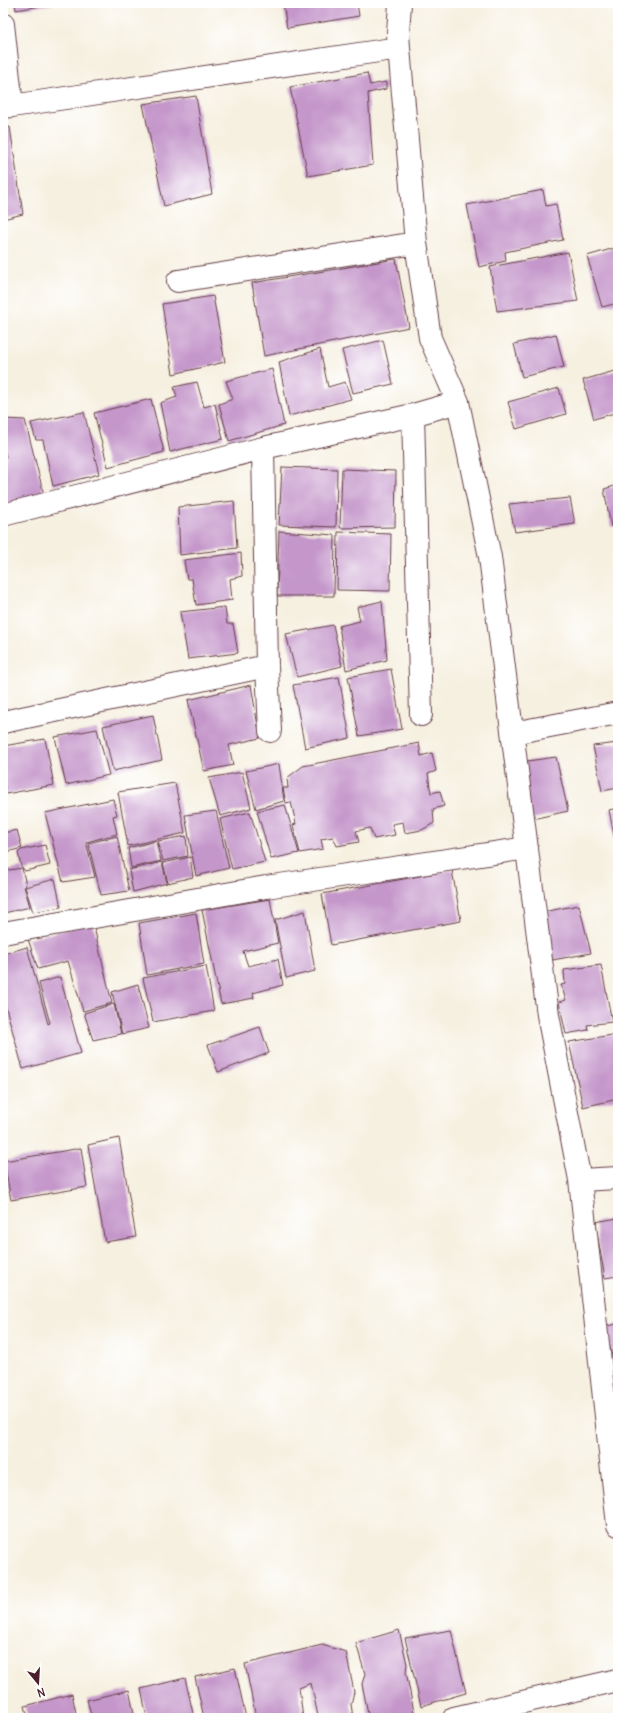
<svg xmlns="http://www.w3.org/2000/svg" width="621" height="1721" font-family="Delius,sans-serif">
  <rect width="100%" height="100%" fill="#fff"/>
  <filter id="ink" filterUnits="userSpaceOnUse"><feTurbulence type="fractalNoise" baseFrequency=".025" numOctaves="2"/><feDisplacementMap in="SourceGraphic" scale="8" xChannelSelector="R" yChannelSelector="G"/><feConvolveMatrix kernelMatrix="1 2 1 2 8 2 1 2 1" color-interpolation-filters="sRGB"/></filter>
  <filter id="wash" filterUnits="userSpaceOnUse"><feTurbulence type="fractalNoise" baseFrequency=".012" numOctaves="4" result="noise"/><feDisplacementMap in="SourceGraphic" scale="16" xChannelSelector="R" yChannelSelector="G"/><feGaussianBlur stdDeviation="0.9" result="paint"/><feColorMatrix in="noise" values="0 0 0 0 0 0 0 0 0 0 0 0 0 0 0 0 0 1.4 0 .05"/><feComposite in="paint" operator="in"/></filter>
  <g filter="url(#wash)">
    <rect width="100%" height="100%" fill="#f6f0e0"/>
    <g id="blocks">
      <path fill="#c496ca" d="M15,3H53V4L16,10Z
        M283,3H357L359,16L287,28Z
        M367,73L370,85L386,82V89L368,93L373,165L308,176L290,87Z
        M196,96L212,194L164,206L143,104Z
        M10,127L23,214L3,219V128Z
        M543,190L546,206L556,204L563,240L505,252L506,261L479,267L467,205Z
        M618,247V303L602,307L587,256Z
        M568,252L578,301L497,311L490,267Z
        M396,259L409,327L264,356L252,283Z
        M213,296L225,362L173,374L162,304Z
        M556,334L564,367L522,377L514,344Z
        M383,340L393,384L353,393L342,350Z
        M320,349L328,387L345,382L351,399L289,416L279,362Z
        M272,369L284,425L229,441L219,404L233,399L226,381Z
        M618,370V412L594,419L583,380Z
        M197,382L204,407L215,404L223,439L170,452L160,403L177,397L174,387Z
        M559,388L566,414L516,429L508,402Z
        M151,399L164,452L108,467L94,413Z
        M84,412L99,474L53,486L43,440H36L31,423Z
        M3,419L25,420L44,495L3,505V458L6,457L3,446Z
        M282,467L337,469L336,527L279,525Z
        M342,469L396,471L395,527L340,528Z
        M618,485V525L611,527L604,489Z
        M570,498L575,524L515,532L509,504Z
        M234,501L237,548L180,555L178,507Z
        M279,531L335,535L334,596H277Z
        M338,532L391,534L390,591L337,590Z
        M241,553L242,576L230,579L232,600L196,605L192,579H187L184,560Z
        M382,601L387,660L346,670L339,626L360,621L357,607Z
        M225,607L227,624H233L238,653L188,659L180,612Z
        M333,625L342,666L297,677L286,634Z
        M391,669L402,729L359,736L348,677Z
        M339,677L350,738L305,748L293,685Z
        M251,685L260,738L229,745L233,765L204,771L188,700Z
        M153,715L162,760L113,771L103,726Z
        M97,729L109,775L66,785L55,737Z
        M45,739L54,785L6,794L3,778V746Z
        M419,743L421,756L432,753L436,771L428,774L431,793L440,791L444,806L433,809L434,823L422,830L405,833L403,822L392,824L395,835L374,839L370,828L356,831L359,842L337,846L333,837L321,839L323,849L300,853L293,825L296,824L291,802L286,803L283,788H288L287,778L303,766Z
        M618,743V788L602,791L593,746Z
        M556,757L568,811L528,820L520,762Z
        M279,764L284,801L256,809L246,771Z
        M242,772L251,808L220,816L209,778Z
        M175,783L185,833L128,846L118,792Z
        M113,799L117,815L113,816L117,834L86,842L95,877L63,882L45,813Z
        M285,805L299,853L271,859L257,811Z
        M618,808V851H617L609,810Z
        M216,811L229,868L196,876L185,815Z
        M250,812L265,862L232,869L220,819Z
        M17,830L22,848L3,853V833Z
        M117,836L129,891L101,895L88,843Z
        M186,836L188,856L163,861L158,841Z
        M156,841L161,861L131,868L128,848Z
        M45,845L50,865L25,871L21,866L18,853L21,850Z
        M190,857L193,877L168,883L163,863Z
        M162,862L167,883L133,892L129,870Z
        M22,868L26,885L24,886L30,907L4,913L3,871Z
        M452,870L461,921L331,945L322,894Z
        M55,879L61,907L33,912L25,887Z
        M270,899L278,943L243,951L248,966L278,959L283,985L253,993L254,998L221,1004L202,910Z
        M579,905L591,953L547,961L543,912Z
        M305,911L315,971L286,978L275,920Z
        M196,913L204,964L147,975L139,923Z
        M93,923L112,1003L83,1011L68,961L38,969L28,939Z
        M27,947L48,1024L50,1023L39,983L60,977L81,1053L23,1069L3,997V954Z
        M601,965L612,1022L587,1025L588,1030L566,1034L559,1002L566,1000L561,985L565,984L564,970Z
        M206,966L214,1011L153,1022L143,978Z
        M138,984L149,1028L122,1034L112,992Z
        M114,1004L121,1034L93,1040L84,1013Z
        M260,1027L269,1053L218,1072L208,1045Z
        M618,1034V1099L583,1107L569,1042Z
        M119,1138L136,1237L105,1242L88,1145Z
        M81,1148L87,1187L11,1200L4,1161Z
        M618,1218V1276L605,1278L595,1222Z
        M618,1324V1383H617L606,1326Z
        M399,1630L407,1664L406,1672L415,1717L369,1718L362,1684L365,1674L356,1643Z
        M451,1630L466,1693L421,1706L405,1638Z
        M322,1645L346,1652L354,1692L351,1704L353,1718H312L318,1716L311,1683L299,1688L303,1718H256L245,1664Z
        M235,1668L246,1718H204L195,1677Z
        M185,1678L194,1718H147L141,1689Z
        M129,1690L135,1718H92L87,1700Z
        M72,1694L77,1718H28L25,1706Z"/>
    </g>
  </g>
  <g filter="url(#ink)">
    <use href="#blocks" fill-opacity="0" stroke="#643e46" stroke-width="1"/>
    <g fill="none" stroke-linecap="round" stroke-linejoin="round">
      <g stroke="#643e46" stroke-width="24">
        <path id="minor" d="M400,3L398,33L399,48L416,243L430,338L458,402L490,557L548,1015L580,1180L618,1178
          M3,24L12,106L3,107
          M12,106L399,48
          M178,281L416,243
          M413,415L458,402
          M263,448L267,666L270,731
          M3,515L263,448L413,415L421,715
          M3,722L267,666
          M513,733L618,713
          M3,933L266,887L527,848
          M580,1180L618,1525
          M454,1718L618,1680"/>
      </g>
      <use href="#minor" stroke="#fff" stroke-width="22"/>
    </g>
  </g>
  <rect width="621" height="1721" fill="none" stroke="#fff" stroke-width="16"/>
  <g transform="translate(38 1683) rotate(162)" stroke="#ffffff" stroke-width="3" paint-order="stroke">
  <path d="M0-3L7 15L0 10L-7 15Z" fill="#4a1f2b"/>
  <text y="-6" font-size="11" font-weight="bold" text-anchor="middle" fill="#4a1f2b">N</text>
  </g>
</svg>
